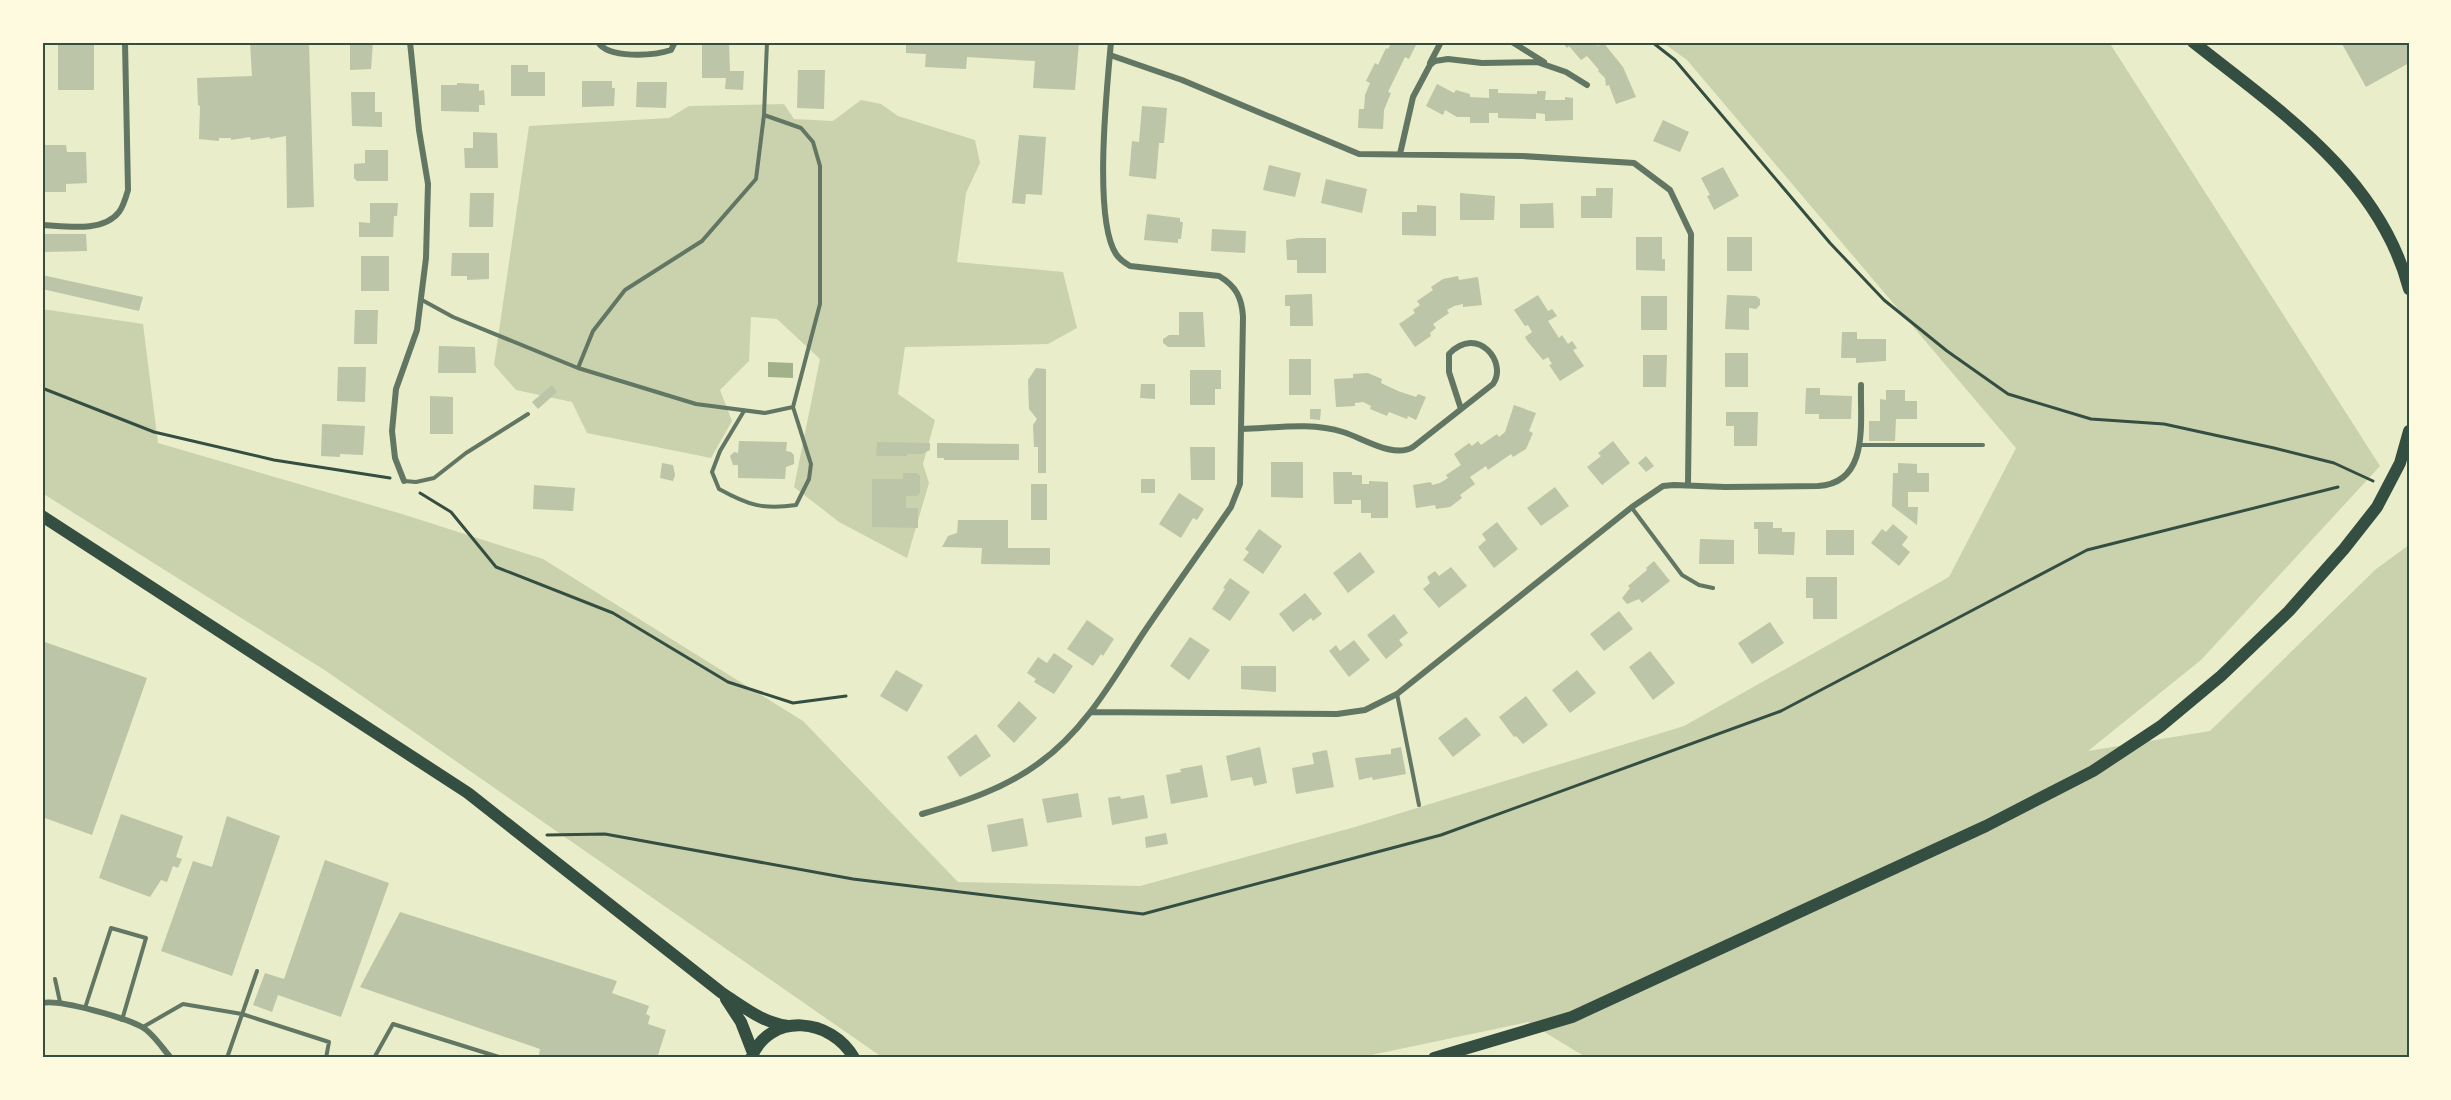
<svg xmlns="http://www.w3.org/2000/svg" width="2451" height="1100" font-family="'PT Sans',sans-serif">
  <rect width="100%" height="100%" fill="#e9edc9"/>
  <path fill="#cad2ad" d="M1662,42H2109L2380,466L2201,660L2088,751L2210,731L2376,569L2409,545V1058H1587L1528,1022L1357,1058H899L879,1055L326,671L42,493V309L143,324L158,443L402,514L543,559L803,721L958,882L1140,886L1355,827L1684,726L1949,577L2016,448L1687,60Z
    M861,100L881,104L898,116L975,140L980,163L966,193L957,262L1063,272L1077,328L1048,344L905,347L898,394L935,420L923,464L929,483L907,558L839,522L794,487L820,359L777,319L751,317L749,361L720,390L732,421L711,458L587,433L572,402L516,390L494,365L529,126L669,118L689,106L784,104L794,119L833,121Z"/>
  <path fill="#a3b18a" d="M768,362L793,363V378L768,377Z"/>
  <path fill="#bcc5a7" d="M58,42H94V90H58Z
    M250,42H309L314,207L287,208L286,136L270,139V137L251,140L250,137L231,140V138H219V141L199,139L200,106L198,105L197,78L252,76Z
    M350,42H373L371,69L350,70Z
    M702,42H729L730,71H744L743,90L725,89L726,78H702Z
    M906,42H1079L1075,90L1033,88L1035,61L967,57L966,69L925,67L926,54L906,53Z
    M1392,42L1417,43L1409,59L1405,57L1388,92L1391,93L1384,110L1383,129L1358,128L1359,109H1364L1365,95L1370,83L1366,81L1375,63L1378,65L1386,48L1388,49Z
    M1562,42H1595L1598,46L1603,42L1623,67L1636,97L1616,104L1609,85L1606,86L1605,78L1598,71L1599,70L1587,56L1581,60L1569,46L1567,48Z
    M2341,42H2409V63L2366,87Z
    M511,65H528V72H545V96H511Z
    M798,70H825L824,109L797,108Z
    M582,81H612V88H615L614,106L582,107Z
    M637,82H667L666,108L636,107Z
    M457,83L479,84V91L484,90L485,105H479V112L441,111V85H457Z
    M1437,84L1454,93L1456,90L1470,94V97L1489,98V89H1498V93L1537,94V91H1546L1545,100H1565V97L1573,98V120L1545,121V114L1536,113V119L1498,118V113H1489V123H1470V117H1457L1445,110L1443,115L1426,106Z
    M351,92H375V112H382V127L352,126Z
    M1142,106L1167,108L1164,143H1159L1156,179L1129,176L1132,141L1139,142Z
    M1663,120L1689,132L1680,152L1653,141Z
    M473,132L497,133L498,168H465L464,148H473Z
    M1019,135L1046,137L1042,195L1026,194L1025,204L1012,203Z
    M42,145H66L67,152H86L87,183L66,184V192H42Z
    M365,150H388V181H357L354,178V164L365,163Z
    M1269,165L1301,173L1295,197L1263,190Z
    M1723,167L1739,196L1714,210L1707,196L1710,195L1701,178Z
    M1326,179L1367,189L1362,213L1321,203Z
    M1596,188H1613L1612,218H1581V196H1596Z
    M470,193H494L493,227H469Z
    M1460,193L1495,196L1494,220H1460Z
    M370,203H398L397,216H394L393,237H359V222L370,223Z
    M1553,203L1554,228H1520V204Z
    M1417,205L1436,206V236L1402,235V212H1417Z
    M1147,214L1180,218V222H1183L1181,239H1178V243L1144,240Z
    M1212,229L1246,231L1245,253L1211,251Z
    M42,234H86L87,251L42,252Z
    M1636,237H1662V259H1665V271L1636,270Z
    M1727,237H1752V271H1727Z
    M1298,238H1326V273H1297V260H1287L1286,240Z
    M452,253H489V279L467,280V276H451Z
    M361,256H389V291H361Z
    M42,275L143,297L139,311L42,289Z
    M1458,276L1459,280L1478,277L1482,305L1463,307V304L1454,306L1447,310L1449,313L1433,324L1436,328L1430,333L1431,336L1415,347L1399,324L1415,313L1413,310L1420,305L1417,301L1433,290L1431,287L1443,279Z
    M1312,294L1313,326H1290V306H1285V295Z
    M1538,295L1548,311L1552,309L1557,316L1548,321L1559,338L1562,335L1568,344L1572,341L1577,348L1573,350L1584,366L1560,381L1549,365L1552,364L1548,357L1543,360L1528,342L1525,337L1532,332L1528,325L1525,326L1514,310Z
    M1727,295L1756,296L1760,299V305L1756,309L1749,308V330L1725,329Z
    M1641,296H1667V330H1641Z
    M355,310H378L377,344H354Z
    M1179,312H1203L1205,347H1168L1163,343V339L1169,335H1179Z
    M1842,332H1857V339H1886V361L1856,363V358H1841Z
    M439,346L475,347L476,373H438Z
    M1725,353H1748V387H1725Z
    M1643,355H1667L1666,387H1643Z
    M1289,359H1311V395H1289Z
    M338,367H366L365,402L337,401Z
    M1036,368L1046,369V473H1038V447H1034L1033,425L1037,419L1029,409L1028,380Z
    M1190,370H1221V389H1215V405H1190Z
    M1368,373L1382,379L1381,383L1398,391L1416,397L1418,394L1426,397L1416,420L1408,416L1407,419L1389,412L1387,416L1370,409L1371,406L1363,402L1355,403V406L1336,407L1334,379L1353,378V374Z
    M1141,384H1155V399L1140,398Z
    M552,385L557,392L538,409L532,402Z
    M1806,388H1820V395L1852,396L1851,419H1819V414H1805Z
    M1886,390H1905V401H1917V419H1896L1895,441H1869V421H1880V399L1886,400Z
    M430,396L453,397V434H430Z
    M1514,405L1536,413L1529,431L1533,433L1526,449L1513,457L1511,454L1488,470L1486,466L1470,477L1475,484L1460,495L1462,498L1450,507L1436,509L1435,505L1416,508L1413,485L1431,482L1432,485L1440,483L1448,478L1446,475L1461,465L1454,454L1469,443L1472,446L1478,441L1481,445L1497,434L1499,437L1505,432Z
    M1310,409H1321L1320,420L1310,419Z
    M1726,412H1758L1757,446H1734V426H1726Z
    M322,424L365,426L363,455L340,454V457L321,456Z
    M739,441L787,442L786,451L791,452L794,455V464L786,467L785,479L738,478V465H733L730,456L734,452L738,453Z
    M1613,441L1630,463L1602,485L1587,467L1601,456L1598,453Z
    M877,442L930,443V450L922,454H907V456H876Z
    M937,443L1019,444V460H944V458H937Z
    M1190,447H1215V480H1191Z
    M1646,456L1654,466L1646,472L1638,463Z
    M1271,462H1303V498L1271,497Z
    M662,463L673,465L675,475L673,481L660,478Z
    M1898,463L1917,464V473H1929V492H1908V507H1918L1917,525L1892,506L1893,473H1898Z
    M1333,472H1352V475H1362V484H1369V481L1388,482V518H1371V513H1361V500H1352V504H1334Z
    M903,473H917L920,476V493L917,496H906V508H918V528L872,527V479H903Z
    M1141,479H1155V493H1141Z
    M1031,484H1047V520H1031Z
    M534,485L575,488L573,511L533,509Z
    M1555,487L1569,506L1541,526L1527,508Z
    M1179,493L1204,509L1197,520L1193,518L1181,538L1159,524Z
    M958,520H1008V548H1050V565L981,564L982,548L942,547L948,536L957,533Z
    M1497,522L1518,549L1494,568L1478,547L1486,540L1482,534Z
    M1754,522H1773V528H1782V532H1795L1794,555L1758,554V529H1754Z
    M1893,524L1908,537L1902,545L1910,552L1899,566L1871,543L1882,529L1886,532Z
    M1259,529L1282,546L1263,574L1243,560L1249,552L1245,549Z
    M1826,530H1854V555H1826Z
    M1700,539L1734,540V564H1699Z
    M1360,552L1375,572L1348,593L1333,573Z
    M1654,561L1670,581L1642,603L1639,599L1627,604L1622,598L1630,588L1628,586L1647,570L1646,568Z
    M1451,567L1467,586L1439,608L1423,589L1430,583L1427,577L1435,571L1439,576Z
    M1806,577H1837V619H1813V598H1806Z
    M1230,578L1250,592L1230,621L1212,609L1225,589L1223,588Z
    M1305,593L1322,614L1313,621L1311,618L1293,632L1279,614Z
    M1619,611L1633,629L1604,651L1590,634Z
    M1394,614L1408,633L1399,640L1403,645L1386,659L1367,635Z
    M1087,620L1114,639L1103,656L1101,654L1093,666L1067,649Z
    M1770,622L1784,643L1752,664L1738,643Z
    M1190,637L1210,650L1189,680L1170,666Z
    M1354,640L1370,660L1349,677L1329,651L1336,645L1340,651Z
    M42,641L147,678L92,835L42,817Z
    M1650,651L1675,683L1653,700L1629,667Z
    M1054,653L1073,666L1054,694L1034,682L1036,679L1027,673L1038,657L1047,663Z
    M1241,666H1276V692L1241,689Z
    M896,670L923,685L907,712L880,696Z
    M1577,670L1596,693L1570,713L1552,690Z
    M1526,696L1548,725L1523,744L1516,736L1514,737L1499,717Z
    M1019,701L1037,718L1014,743L997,726Z
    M1466,717L1481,735L1453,757L1438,738Z
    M976,734L991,756L960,777L947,757Z
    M1260,747L1267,783L1254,786L1252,777L1231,781L1226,756Z
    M1401,747L1406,774L1373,780L1372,777L1359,780L1355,758L1391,754V749Z
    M1327,750L1334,787L1296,794L1292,768L1314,764L1312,753Z
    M1202,765L1208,797L1171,804L1166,775L1181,772L1180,769Z
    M1078,793L1082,817L1047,823L1042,799Z
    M1144,795L1148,818L1112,825L1108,798L1120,796L1121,799Z
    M121,814L183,836L176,857L182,859L178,868L173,866L167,882L161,880L150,897L99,878Z
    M227,816L280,836L232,976L161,951L193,861L212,867Z
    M1023,818L1028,846L992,852L987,825Z
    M1166,833L1168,844L1146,848L1145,837Z
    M325,860L389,883L341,1017L278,995L272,1012L253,1005L265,973L284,979Z
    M400,912L617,981L612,993L649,1006L646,1014L650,1016L648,1024L666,1030L657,1058L561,1056L548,1058L539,1055L540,1049L360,987Z"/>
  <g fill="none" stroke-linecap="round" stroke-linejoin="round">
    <path stroke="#344e41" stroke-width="3" d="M1652,42L1675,60L1830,243L1884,300L1947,351L2008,394L2091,419L2164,424L2274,448L2334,463L2373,481
      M42,388L154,432L274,460L390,478
      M420,493L451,512L496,567L613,613L728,682L793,703L846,696
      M547,835L605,834L853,879L1143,914L1441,835L1781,711L2087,550L2338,487"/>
    <path stroke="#617663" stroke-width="4" d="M764,115L767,42
      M422,300L453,317L573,366L578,368L696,404L765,413L793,407L820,304V166L813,142L801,128L764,115L756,179L702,241L625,290L593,331L578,368
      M744,411L720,451L712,472L719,489C748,505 763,510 796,505L809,479L811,464L793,407
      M1860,445H1983
      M404,481L416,482L434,478L466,453L528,414
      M1632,508L1682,575L1699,585L1713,588
      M1397,694L1419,805
      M55,979L60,1002
      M85,1008L111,928L146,938L122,1020
      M143,1027L183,1004L242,1014L329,1042L326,1058
      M227,1058L257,971
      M374,1058L393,1024L502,1058"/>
    <path stroke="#617663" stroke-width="6" d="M598,42C608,59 653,56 671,50L675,42
      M1512,42L1544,62
      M1110,55L1182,80L1359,154L1522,156L1634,163L1670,190L1691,234L1688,485
      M1430,63L1441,42
      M1400,154L1413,97L1430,65L1435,61L1448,59L1482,63L1537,62L1566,72L1587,85
      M42,225C65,226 103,233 119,212C123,207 126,197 128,190L125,42
      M1242,429C1275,428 1311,422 1343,432C1363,438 1394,459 1413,447L1493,384C1508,363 1478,324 1449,354V372L1461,409
      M404,481L395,458L392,431L396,389L417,330L426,258L428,184L419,130L410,42
      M1091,712L1337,714L1365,710L1397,694L1632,507L1663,486L1674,485L1725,487L1818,486C1870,483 1860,422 1861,385
      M922,814C963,802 1004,789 1039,763C1085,730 1112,681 1142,635C1171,592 1202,549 1231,507L1240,484L1243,317C1242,298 1236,286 1219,276L1130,266C1125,263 1120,260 1116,254C1093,219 1107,87 1111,42
      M42,1003C60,999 126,1018 142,1027C153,1033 163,1049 171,1058"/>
    <path stroke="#344e41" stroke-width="12" d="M2193,42C2279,110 2380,177 2409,289
      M42,516L468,793L722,993C744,1007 763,1023 788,1026
      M726,999L741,1022L753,1053
      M751,1058C770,1011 832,1018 854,1058
      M1434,1058L1572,1017L1986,826L2093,771L2161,726L2221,676L2289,611L2344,549L2377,507L2400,463L2409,431"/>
  </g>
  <rect width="2451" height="1100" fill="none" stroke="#fefae0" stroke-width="87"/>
  <rect x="44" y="44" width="2364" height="1012" fill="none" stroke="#344e41" stroke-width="2"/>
</svg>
